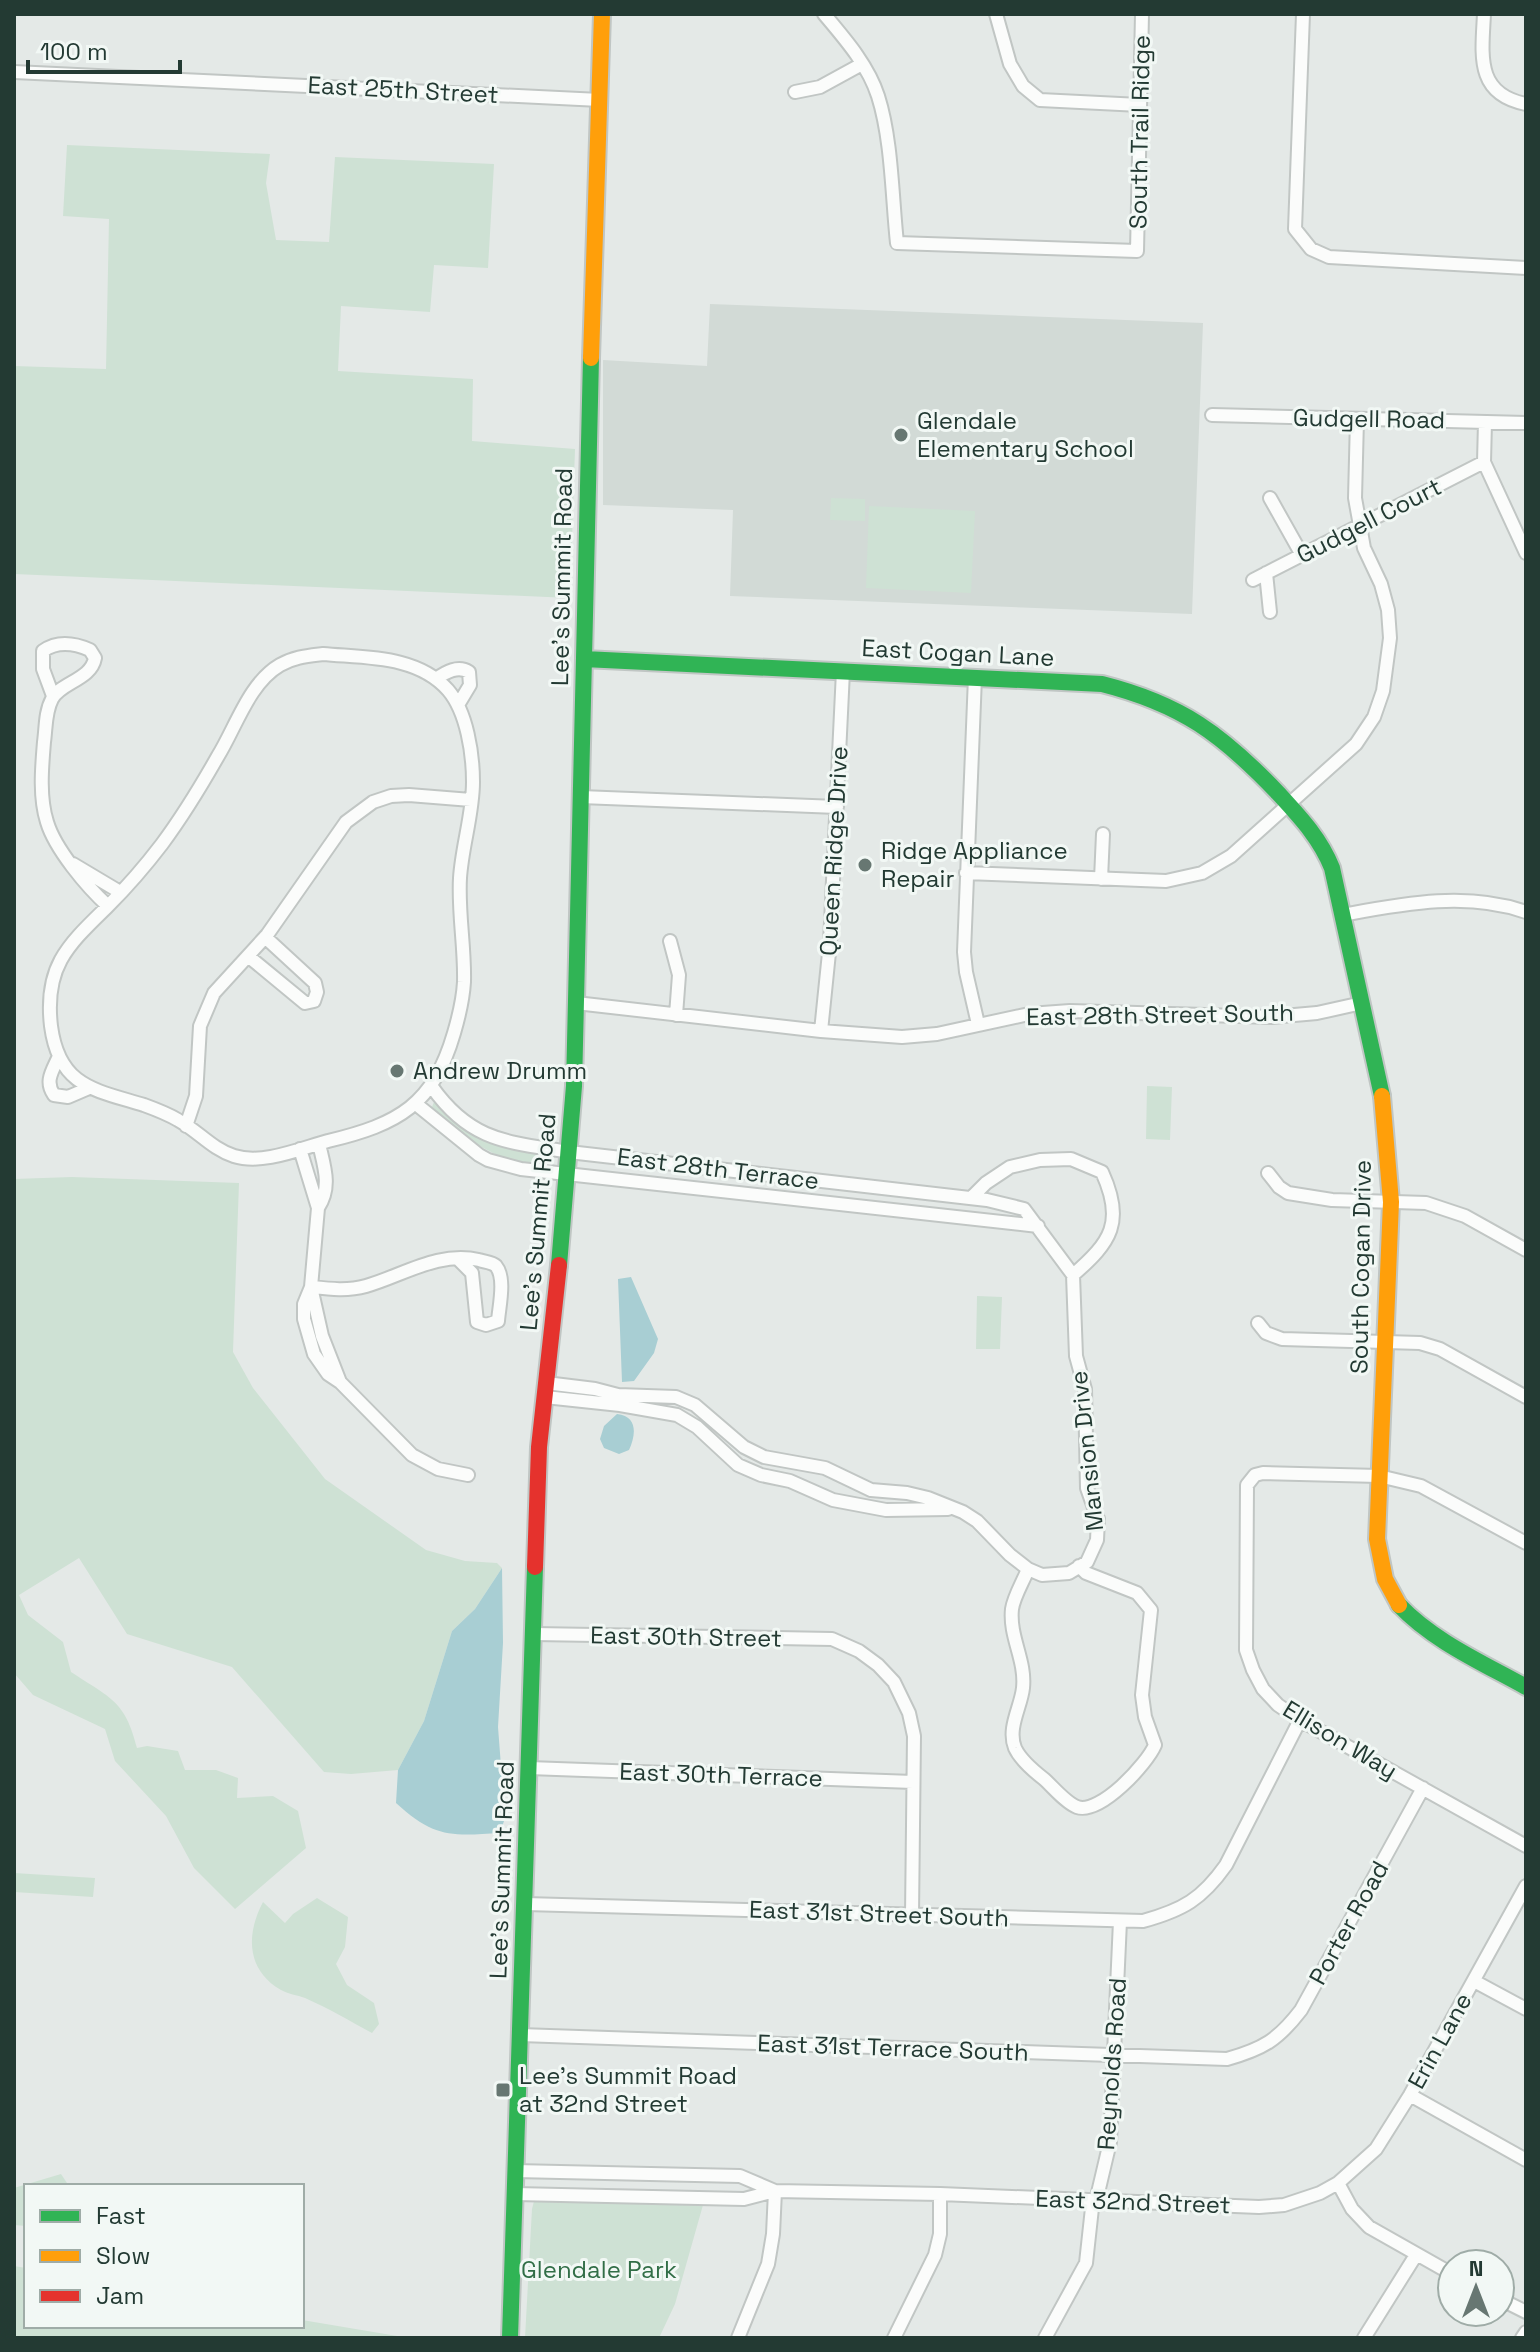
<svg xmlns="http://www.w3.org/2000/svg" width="1540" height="2352" font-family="'Space Grotesk',sans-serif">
  <rect width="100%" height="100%" fill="#e4e9e7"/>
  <path fill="#d2dad6" d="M710,304L1203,323L1192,614L730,596L733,510L603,505V360L707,366Z"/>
  <path fill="#cee1d4" d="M67,145L270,154L266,183L276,240L329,242L335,157L494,164L488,268L434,265L430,312L341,306L338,371L473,379L472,441L575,449L570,598L14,574V366L106,369L109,219L63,216Z
    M831,498L865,499V521L830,520Z
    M869,506L975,511L971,593L866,588Z
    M1147,1086L1172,1087L1170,1140L1146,1139Z
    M434,1102L471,1132L550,1153L552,1161C544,1168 533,1165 522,1163C486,1155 458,1133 432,1107Z
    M72,1177L239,1183L233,1352L253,1388L325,1479L426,1550L465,1561L497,1563L502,1568L475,1609L452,1631L424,1721L398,1770L351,1774L324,1772L232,1667L127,1634L79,1558L19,1595L28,1615L63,1642L71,1672C110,1698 125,1700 137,1748L147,1746L178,1751L185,1770H216L238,1778L237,1798L273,1796L298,1811L306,1848L235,1909L194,1868L166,1816L115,1761L105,1729L33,1695L14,1673V1179Z
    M977,1296L1002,1297L1000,1349H976Z
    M14,1873L95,1878L93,1897L14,1892Z
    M317,1898L348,1917L345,1947L336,1964L347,1985L374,2003L379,2024L372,2033C350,2021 328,2008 305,1998C297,1995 288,1994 281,1990C246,1970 246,1934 263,1902L285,1923L293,1914Z
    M61,2174L69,2186H26V2226L14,2225V2188Z
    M540,2199L703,2205L675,2304L659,2338H525L532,2209L534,2201Z
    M14,2266L26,2268V2326H302V2320L409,2338H14Z"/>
  <path fill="#a8ced3" d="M631,1277L658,1339L654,1353L634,1381L622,1382L618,1279Z
    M617,1414C638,1416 636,1435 629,1450L619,1454L604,1448L600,1439L604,1426Z
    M502,1568L503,1643L498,1727L505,1818L500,1833C451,1836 434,1838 396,1803L398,1770L424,1721L452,1631L475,1609Z"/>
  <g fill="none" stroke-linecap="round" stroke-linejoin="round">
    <g stroke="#c1c6c4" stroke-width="16">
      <path id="street" d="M824,14C845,39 868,65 878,96C892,140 892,197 897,243L1137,251L1142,14
        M996,14L1010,64L1023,86L1040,100L1140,105
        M1303,14L1295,229L1311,249L1329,257L1526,268
        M1484,14C1482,55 1475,94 1526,104
        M14,72L600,100
        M795,92L820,87L862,64
        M1212,415L1526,423
        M1485,422L1484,462L1526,553
        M1270,498L1302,555
        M1266,573L1270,612
        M1253,580L1484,462
        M323,654C365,658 417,655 448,690C467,712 473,754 473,782C473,814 462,846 460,878C458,913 465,947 464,982C463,999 459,1016 454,1033C433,1105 399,1124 328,1141C299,1149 263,1165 234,1156C212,1149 198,1131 178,1120C168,1114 155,1109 144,1105C95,1090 59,1087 51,1026C44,966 68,945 108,906C127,887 146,865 162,844C182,817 201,786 218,756C236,727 249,683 280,665C294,657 307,656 323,654Z
        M975,677L964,952L966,972L978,1024
        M436,679C446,672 458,665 469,672L470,685L458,705
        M53,696L43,669V651C57,641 74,643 90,650L95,658C91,680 61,682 52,699C45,712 46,728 44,742C42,766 39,797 47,822C55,849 87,887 108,906
        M581,797L837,807
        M73,864L120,892
        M966,873L1166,881L1202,873L1231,856L1356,744L1374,717L1383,691L1390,638L1388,610L1381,584L1364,548L1355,498L1357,419
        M1101,879L1103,834
        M1342,915C1402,904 1466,891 1526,912
        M670,941L679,975L676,1015
        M248,956L305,1003L314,1001L317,992L315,983L265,937
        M576,1003L821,1031L902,1037L937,1034L1029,1014L1070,1011L1272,1017L1317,1013L1362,1003
        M821,1031L830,943L843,671
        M59,1056C53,1070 44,1081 54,1095L68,1097L89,1088
        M432,1087C471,1142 508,1142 569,1152L987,1200L1024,1209L1073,1275
        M416,1104L479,1155L488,1160L521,1169L1038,1226
        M186,1126L196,1096L200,1026L214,993L267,935L346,822L373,802L391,796L409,795L471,800
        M300,1149L318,1208L311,1287L304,1304V1319L314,1354L328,1374L340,1382L412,1455L438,1469L468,1475
        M1268,1173L1279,1187L1288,1193L1332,1200L1426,1203L1465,1216L1526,1250
        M971,1198L986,1183L1010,1167L1040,1160L1071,1159L1102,1172C1125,1222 1111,1242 1073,1275
        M318,1208C332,1187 324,1166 319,1144
        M311,1287C330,1289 348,1291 366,1286C404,1275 438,1251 479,1260C484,1262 492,1262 496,1266C506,1278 499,1307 498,1321L486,1325L477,1322L472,1273L458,1259
        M311,1287L322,1336L340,1382
        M1258,1323L1266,1333L1282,1339L1420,1343L1440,1349L1526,1397
        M546,1383L595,1389L618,1395L676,1397L695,1405L744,1447L764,1457L825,1468L871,1490L907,1493L928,1498L963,1512L977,1521L1010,1555L1028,1569L1042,1575L1069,1573L1087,1562L1097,1540L1098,1519L1087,1488L1085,1389L1076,1356L1073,1275
        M545,1397L620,1405L677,1415L697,1427L738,1465L761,1475L790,1481L833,1500L886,1510L948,1509
        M1526,1543L1421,1486L1379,1476L1263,1473L1255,1475L1247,1485L1246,1650L1253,1670L1263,1689L1278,1705L1300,1720L1526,1846
        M1028,1569C1023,1582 1014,1596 1012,1609C1009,1637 1026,1660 1023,1688C1021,1707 1007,1728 1015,1748C1020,1759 1035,1772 1044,1779C1053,1787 1066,1803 1077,1807C1100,1815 1147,1764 1155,1745L1145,1717L1142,1695L1151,1610L1137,1593L1086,1573L1079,1566
        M534,1634L832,1639L859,1651L878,1665L894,1682L909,1713L914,1736L912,1915
        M529,1768L913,1782
        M525,1904L1143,1921C1183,1910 1202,1899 1226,1865L1300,1720
        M1474,1981L1526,2009
        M520,2035L1227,2059C1263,2049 1278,2040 1301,2010L1423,1788
        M1410,2095L1526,2160
        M515,2171L740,2176L775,2191
        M1338,2183L1352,2209L1369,2227L1452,2274
        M515,2194L744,2199L775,2191L940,2194L1259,2207L1284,2205L1320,2193L1338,2183L1376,2149L1410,2095L1526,1886
        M1500,2299L1526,2312
        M738,2338L768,2264L773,2234L775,2191
        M894,2338L935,2255L940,2234V2194
        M1045,2338L1086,2263L1092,2208L1097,2197L1110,2142L1120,1921
        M1364,2338L1416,2255
        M1522,2338L1526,2332"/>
    </g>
    <g stroke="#c0c6c4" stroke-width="20">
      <path id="fast" d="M584,659L1102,684C1181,704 1222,734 1278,793C1300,817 1320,838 1332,868L1382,1096
        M559,1265L574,1086L591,358
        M1399,1605C1433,1641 1483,1663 1526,1687
        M510,2338L535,1567"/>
    </g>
    <g stroke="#c0c6c4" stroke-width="20">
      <path id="slow" d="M591,358L602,14
        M1382,1096L1391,1202L1377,1539L1385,1579L1399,1605"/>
    </g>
    <g stroke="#c0c6c4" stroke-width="20">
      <path id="jam" d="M535,1567L539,1447L559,1265"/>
    </g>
    <use href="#street" stroke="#fbfcfb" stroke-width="12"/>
    <use href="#fast" stroke="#30b455" stroke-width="16"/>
    <use href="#slow" stroke="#ff9f0a" stroke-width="16"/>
    <use href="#jam" stroke="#e5322d" stroke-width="16"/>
  </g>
  <g fill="#677772" stroke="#f2f8f5" stroke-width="3">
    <circle cx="901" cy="435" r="8"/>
    <circle cx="865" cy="865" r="8"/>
    <circle cx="397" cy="1071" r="8"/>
    <rect x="495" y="2082" width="16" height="16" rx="4"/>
  </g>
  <g text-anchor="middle" stroke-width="6" stroke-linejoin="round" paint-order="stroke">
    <g font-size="24" fill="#233a33" stroke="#f2f8f5">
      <text transform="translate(403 90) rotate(3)" y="8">East 25th Street</text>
      <text transform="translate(1140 132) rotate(-89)" y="8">South Trail Ridge</text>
      <text transform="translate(1369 419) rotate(1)" y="8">Gudgell Road</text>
      <text transform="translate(1369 521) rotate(-27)" y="8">Gudgell Court</text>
      <text transform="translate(562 577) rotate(-89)" y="8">Lee's Summit Road</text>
      <text transform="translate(958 653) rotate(3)" y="8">East Cogan Lane</text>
      <text transform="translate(834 851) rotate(-87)" y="8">Queen Ridge Drive</text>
      <text transform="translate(1160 1015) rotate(-1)" y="8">East 28th Street South</text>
      <text transform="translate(718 1169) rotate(7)" y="8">East 28th Terrace</text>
      <text transform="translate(538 1222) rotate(-85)" y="8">Lee's Summit Road</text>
      <text transform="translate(1361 1267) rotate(-89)" y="8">South Cogan Drive</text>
      <text transform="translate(1087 1451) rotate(-96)" y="8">Mansion Drive</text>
      <text transform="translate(686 1637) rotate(1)" y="8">East 30th Street</text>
      <text transform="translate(1340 1740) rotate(31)" y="8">Ellison Way</text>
      <text transform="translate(721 1775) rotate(2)" y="8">East 30th Terrace</text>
      <text transform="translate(502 1870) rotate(-88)" y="8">Lee's Summit Road</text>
      <text transform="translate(879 1914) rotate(2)" y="8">East 31st Street South</text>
      <text transform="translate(1349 1923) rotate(-61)" y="8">Porter Road</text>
      <text transform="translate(1440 2041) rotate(-61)" y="8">Erin Lane</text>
      <text transform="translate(893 2048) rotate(2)" y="8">East 31st Terrace South</text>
      <text transform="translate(1112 2064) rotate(-86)" y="8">Reynolds Road</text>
      <text transform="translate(1133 2202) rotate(2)" y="8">East 32nd Street</text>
    </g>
    <g font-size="24" fill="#233a33" stroke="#f2f8f5" text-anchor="start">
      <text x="917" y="429">Glendale<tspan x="917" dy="28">Elementary School</tspan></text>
      <text x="881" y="859">Ridge Appliance<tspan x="881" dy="28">Repair</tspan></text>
      <text x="413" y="1079">Andrew Drumm</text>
      <text x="519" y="2084">Lee's Summit Road<tspan x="519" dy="28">at 32nd Street</tspan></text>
    </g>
    <g font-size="24" fill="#316e47" stroke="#f2f8f5">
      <text x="599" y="2278">Glendale Park</text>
    </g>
  </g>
  <rect width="1540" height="2352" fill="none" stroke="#233a33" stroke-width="32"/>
  <rect x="24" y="2184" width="280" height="144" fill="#f2f8f5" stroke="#9faca7" stroke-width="2"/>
  <rect x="40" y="2210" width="40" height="12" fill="#30b455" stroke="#9faca7" stroke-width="2"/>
  <text x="96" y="2224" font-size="24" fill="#233a33">Fast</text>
  <rect x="40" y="2250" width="40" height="12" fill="#ff9f0a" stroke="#9faca7" stroke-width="2"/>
  <text x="96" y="2264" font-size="24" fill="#233a33">Slow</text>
  <rect x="40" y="2290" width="40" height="12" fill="#e5322d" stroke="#9faca7" stroke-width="2"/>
  <text x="96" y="2304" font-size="24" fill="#233a33">Jam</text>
  <g transform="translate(1476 2288)"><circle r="38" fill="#f2f8f5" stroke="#9faca7" stroke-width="2"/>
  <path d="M0-6L14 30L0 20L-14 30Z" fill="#677772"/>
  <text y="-12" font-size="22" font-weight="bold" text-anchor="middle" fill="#233a33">N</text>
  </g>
  <path d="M28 60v12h152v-12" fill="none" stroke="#233a33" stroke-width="4"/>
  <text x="40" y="60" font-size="24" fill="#233a33" stroke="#f2f8f5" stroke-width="6" paint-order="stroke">100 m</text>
</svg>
